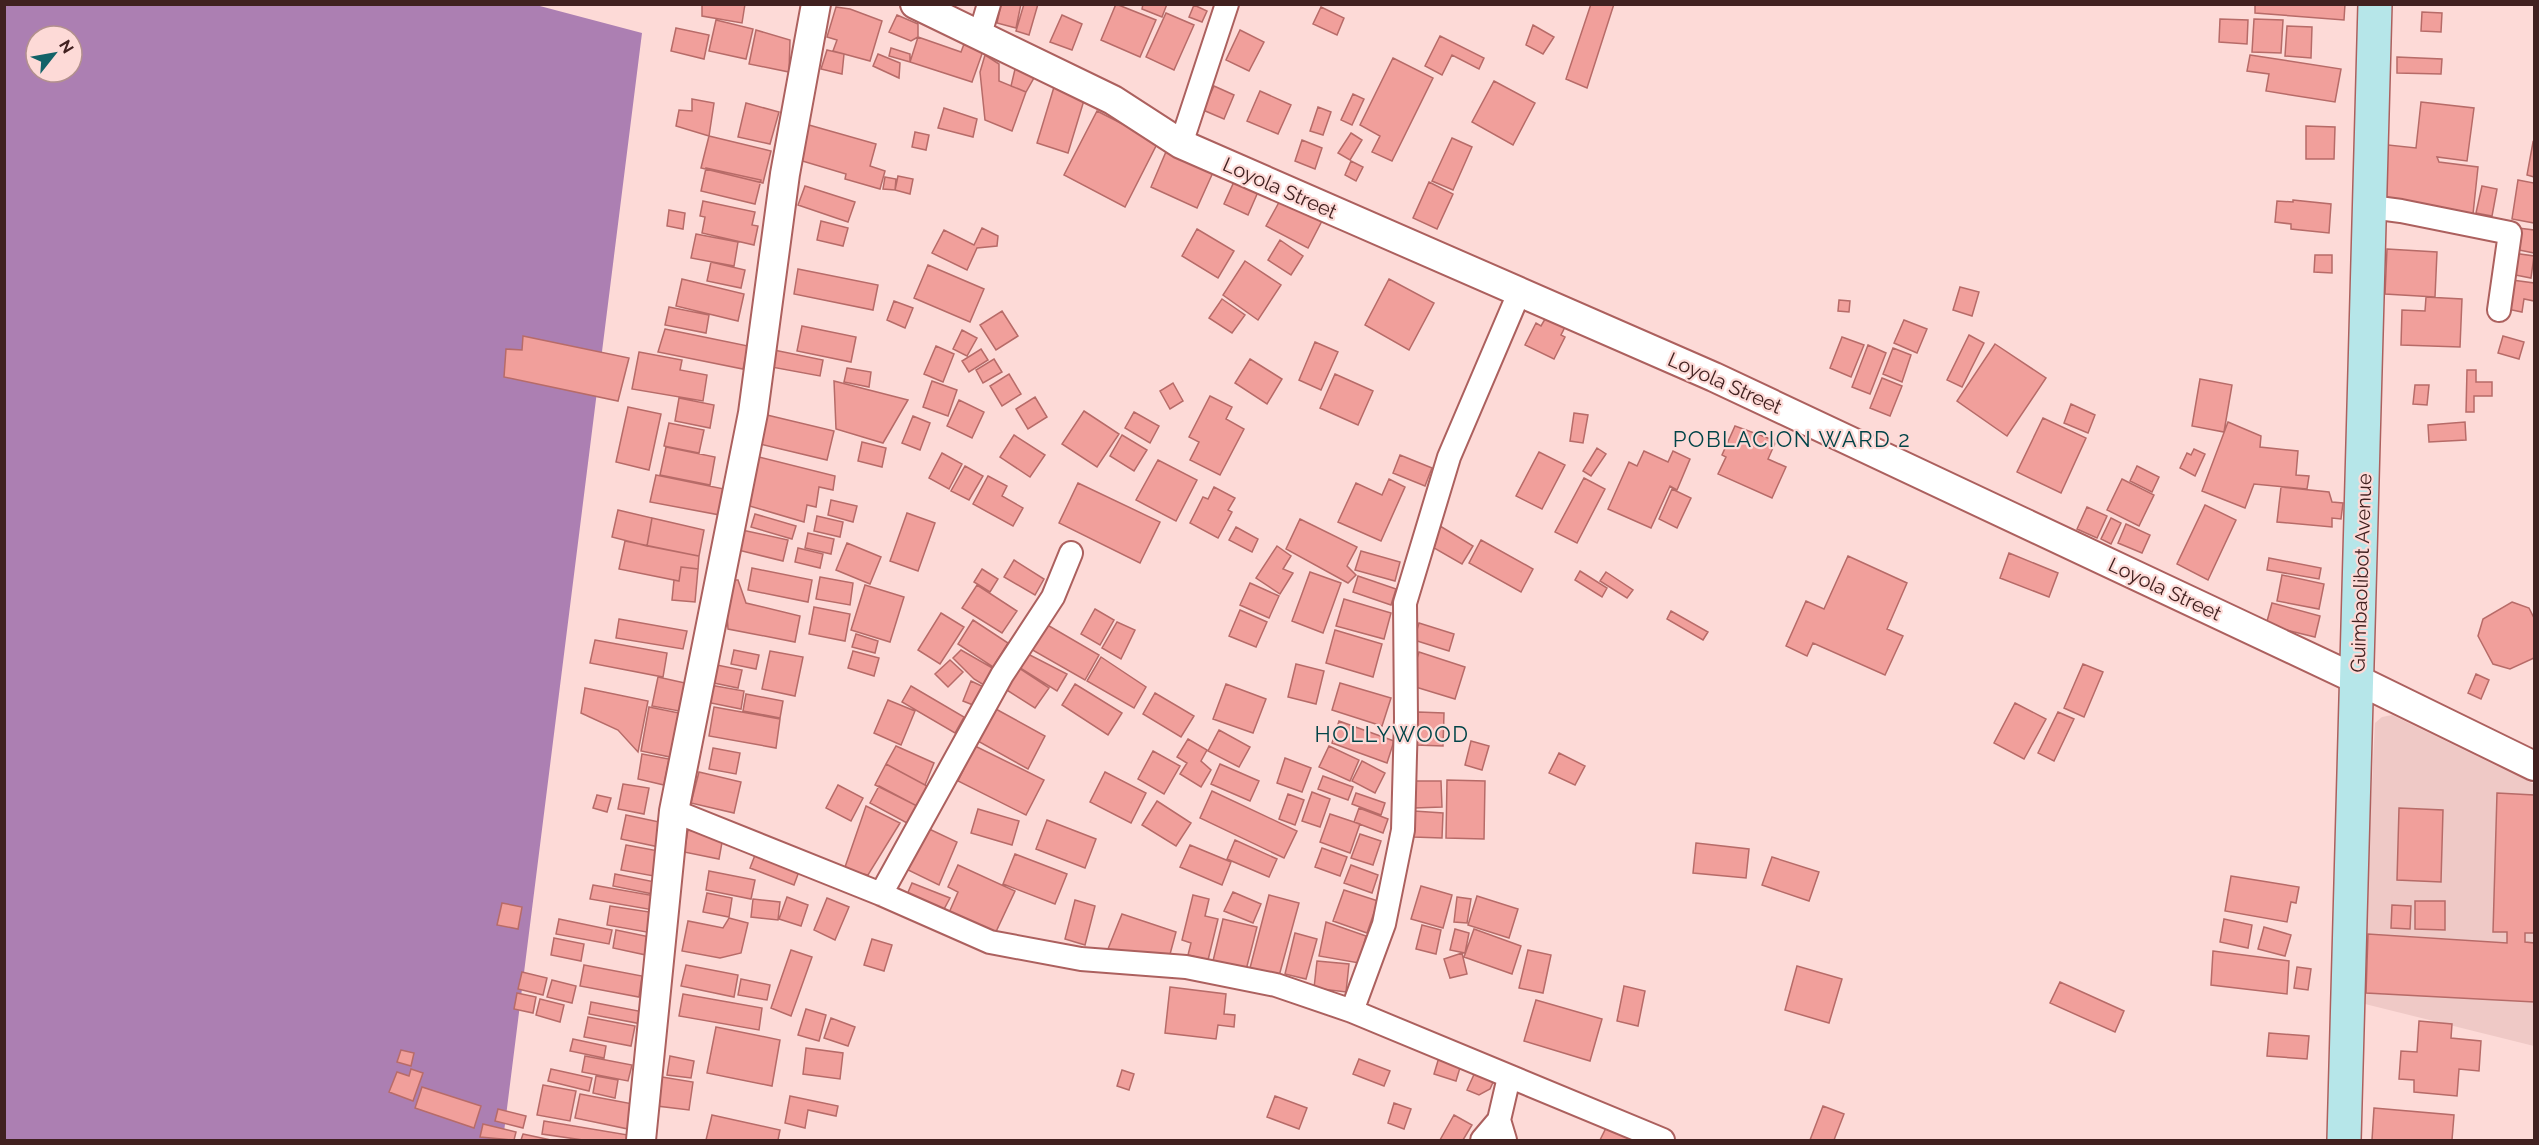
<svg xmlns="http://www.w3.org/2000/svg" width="2539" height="1145" font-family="Raleway,sans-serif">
  <rect width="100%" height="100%" fill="#fddad7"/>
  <path fill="#efc9c6" d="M2392,715L2534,784V1046L2361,1003L2375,723L2382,717Z"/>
  <path fill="#ac7fb2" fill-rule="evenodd" d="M5,5H536L642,33L503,1140H5ZM36,36H72V72H36Z"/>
  <path fill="#f19f9b" stroke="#b76b68" stroke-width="1.5" d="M702,4H745L742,23L702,16Z
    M1001,4H1021L1016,28L997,23Z
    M1024,4H1038L1029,35L1016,31Z
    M1116,4L1156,20L1140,57L1101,40Z
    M1143,4H1167L1162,17L1142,9Z
    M1591,4H1614L1587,88L1566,79Z
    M2255,4H2345L2344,20L2255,13Z
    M1194,5L1207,11L1202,22L1189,17Z
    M836,7L850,9L882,21L870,61L833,51L837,40L827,37Z
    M1321,7L1344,18L1337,35L1313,24Z
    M2422,12L2442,13L2441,32L2421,31Z
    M1166,13L1194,25L1174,70L1146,57Z
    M897,15L918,24V37L911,41L889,32Z
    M1062,15L1082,24L1072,50L1050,42Z
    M2220,19L2248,20L2247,44L2219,42Z
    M2254,19L2283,20L2281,53L2252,52Z
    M716,20L753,29L746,59L709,51Z
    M1533,25L1554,37L1543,54L1526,45Z
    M2287,26L2312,27L2311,58L2285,56Z
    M676,28L709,35L704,59L671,51Z
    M756,30L790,40L789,72L749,64Z
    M1240,30L1264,42L1249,71L1226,60Z
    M1440,36L1484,58L1479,69L1452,55L1442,75L1425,66Z
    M918,37L961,52L964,44L983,51L972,82L910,62Z
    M891,48L910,54V62L889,56Z
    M827,50L844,54L842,74L821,69Z
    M878,54L900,63L899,78L873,66Z
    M985,55L999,64V81L1026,92L1012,131L985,120L980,72Z
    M2250,55L2341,69L2335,102L2266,91L2269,74L2247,71Z
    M2397,57L2442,59L2441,74L2397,73Z
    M1393,58L1433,78L1392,161L1372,152L1380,136L1360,125Z
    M1016,65L1035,76L1026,92L1011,86Z
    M1494,81L1535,103L1513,145L1472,122Z
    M1214,86L1234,95L1224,119L1203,110Z
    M1054,87L1085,97L1068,153L1037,143Z
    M1260,91L1291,105L1278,134L1247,121Z
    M1353,94L1364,99L1352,125L1341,120Z
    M692,99L714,103L709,136L676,126L679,110L692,111Z
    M2421,102L2474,108L2467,161L2437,157L2439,162L2478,167L2473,214L2372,202L2379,144L2416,148Z
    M746,103L779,112L770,144L738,137Z
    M1318,107L1331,112L1323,135L1310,131Z
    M944,108L977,119L973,137L938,128Z
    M1097,111L1158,142L1125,207L1064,175Z
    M809,125L876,144L870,166L885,171L880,189L845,179L846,174L799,160Z
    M2306,126L2335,127L2334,159H2306Z
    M915,132L929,135L926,150L912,147Z
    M1351,133L1362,140L1350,160L1338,153Z
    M709,136L771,151L763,183L701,168Z
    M1452,138L1472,147L1453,190L1432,181Z
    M1302,140L1322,148L1315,169L1295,161Z
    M2533,142L2534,143V177L2527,175Z
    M1168,147L1215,168L1197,208L1151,187Z
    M1351,161L1363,167L1356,181L1345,175Z
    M706,168L761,180L755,204L701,191Z
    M1237,175L1261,185L1248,215L1224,204Z
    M898,176L913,179L910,194L895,190Z
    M885,177L896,179L895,190L883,189Z
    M2518,180L2534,183V223L2512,219Z
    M1429,182L1453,194L1437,229L1413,218Z
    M805,186L855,202L848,222L798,205Z
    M2482,186L2497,189L2492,216L2476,213Z
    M1283,195L1324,217L1308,248L1266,226Z
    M2293,200L2331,204L2329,233L2291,229V224L2275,222L2277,201L2293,202Z
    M703,201L755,212L752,225L758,226L754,245L702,233L705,217L700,216Z
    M669,210L685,213L683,229L667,226Z
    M821,221L848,228L843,246L817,240Z
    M982,228L998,236L997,246L977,248L967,270L932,253L944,230L974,245Z
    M2518,228L2534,230V253L2514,249Z
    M1197,229L1234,251L1218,278L1182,256Z
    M696,234L738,242L734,266L691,258Z
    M1280,240L1303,256L1291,275L1268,260Z
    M2387,249L2437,252L2435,297L2385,294Z
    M2513,253L2534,256L2531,278L2510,274Z
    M2315,255H2332V273L2314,272Z
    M1245,261L1281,285L1258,320L1223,295Z
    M711,262L745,270L741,288L707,281Z
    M928,265L984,289L970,322L914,298Z
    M798,269L878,285L873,310L794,294Z
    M682,279L744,294L738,321L676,306Z
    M1389,279L1434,303L1409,350L1365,325Z
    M2512,280L2534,283V301L2524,299L2522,312L2507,309Z
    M1960,287L1979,292L1972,316L1953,310Z
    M2426,297L2462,299L2460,347L2401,345L2402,310L2425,311Z
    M1222,299L1245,315L1232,333L1209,318Z
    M1839,300L1850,301L1849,312L1838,311Z
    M894,301L913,308L905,328L887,320Z
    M669,307L709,315L706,333L665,325Z
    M1002,311L1018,336L996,350L980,325Z
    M1548,314L1567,323L1561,335L1565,337L1554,359L1525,345L1536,323L1541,326Z
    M1904,320L1927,329L1917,353L1894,343Z
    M802,326L856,337L851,362L797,351Z
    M665,329L748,346L743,369L658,352Z
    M962,330L977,338L967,356L953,349Z
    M1969,335L1984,343L1962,387L1947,380Z
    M523,336L629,358L618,401L504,377L506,349L522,350Z
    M2503,336L2524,342L2519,359L2498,353Z
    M1842,337L1864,345L1851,377L1830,368Z
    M1315,342L1338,352L1321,390L1299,380Z
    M1995,344L2046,378L2007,436L1957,401Z
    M1868,345L1886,353L1870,394L1852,387Z
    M936,346L954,354L943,382L924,374Z
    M1893,348L1911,355L1902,382L1883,374Z
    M769,349L823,360L820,376L766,366Z
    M981,349L988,360L969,372L962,361Z
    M639,352L682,360L680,370L707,375L703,401L632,389Z
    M994,359L1002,372L983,383L976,370Z
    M1250,359L1282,379L1267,404L1235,383Z
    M847,368L871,372L869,387L844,382Z
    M2467,370H2476V382H2492V396H2474V412H2466Z
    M1009,374L1021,394L1002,406L990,386Z
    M1335,374L1373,391L1358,425L1320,408Z
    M1882,378L1902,386L1890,416L1870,408Z
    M2200,379L2232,385L2224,432L2192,426Z
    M834,381L908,400L883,443L836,429Z
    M932,381L957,390L948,416L923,407Z
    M1173,383L1183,401L1170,409L1160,391Z
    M2415,385H2429L2427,405L2413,404Z
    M1210,396L1232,407L1226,419L1244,429L1220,475L1190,460L1199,442L1189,437Z
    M1035,397L1047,417L1028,429L1016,409Z
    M679,398L714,405L710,428L675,421Z
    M959,400L984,412L972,438L947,426Z
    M2071,404L2095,415L2088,433L2064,423Z
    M628,407L661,414L649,470L616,462Z
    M1084,411L1119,434L1097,467L1062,444Z
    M1134,412L1159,426L1150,443L1125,428Z
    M1574,413L1588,415L1583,443L1570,441Z
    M767,415L834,431L827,460L760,444Z
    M913,416L930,423L920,450L902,443Z
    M2043,418L2086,438L2061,493L2017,472Z
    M2228,422L2261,436L2260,447L2298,451L2296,475L2309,476L2307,489L2254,484L2245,508L2202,491Z
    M2465,422L2466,440L2429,442L2428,425Z
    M669,423L704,430L699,453L664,446Z
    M1735,426L1776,441L1768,459L1786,467L1772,498L1718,474L1726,457L1722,455Z
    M1014,435L1045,455L1030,477L1000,457Z
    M1122,435L1147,450L1134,471L1110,456Z
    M862,442L886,448L882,467L858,461Z
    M666,447L715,457L710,485L660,475Z
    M1597,448L1606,454L1591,476L1583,471Z
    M2194,449L2205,454L2195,476L2180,468L2187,453L2191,455Z
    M1644,451L1668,462L1673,451L1690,459L1677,490L1670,486L1651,528L1608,509L1629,462L1637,466Z
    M1539,452L1565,465L1542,509L1516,496Z
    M942,453L962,464L949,489L929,478Z
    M1400,455L1432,468L1425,486L1393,473Z
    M755,456L835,476L833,490L819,487L816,507L807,505L804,522L743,504Z
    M1158,460L1197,480L1176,521L1136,500Z
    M965,466L983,476L969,500L951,491Z
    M2137,466L2159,477L2152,492L2130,481Z
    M656,475L724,489L720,515L650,502Z
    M988,476L1007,486L1002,496L1023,508L1013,526L973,504Z
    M1584,478L1605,489L1577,543L1555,532Z
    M1389,479L1405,487L1381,541L1338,522L1356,483L1382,495Z
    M2122,479L2154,495L2139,526L2107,510Z
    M1078,483L1160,522L1140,563L1059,523Z
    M1214,487L1235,498L1228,510L1232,512L1218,538L1190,523L1203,497L1208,499Z
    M2281,487L2329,492L2332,502L2343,503L2341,519L2332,518V527L2277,522Z
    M1672,489L1691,498L1677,528L1659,519Z
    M831,500L857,506L853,522L828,515Z
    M2205,505L2236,520L2208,580L2177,564Z
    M2087,507L2107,516L2097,538L2077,529Z
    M618,510L652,518L647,546L612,537Z
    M907,513L935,523L918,571L890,561Z
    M755,514L796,526L792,539L751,527Z
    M817,516L843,522L840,537L814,531Z
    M652,518L704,530L699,556L647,546Z
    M2111,518L2121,523L2111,544L2101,539Z
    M1300,519L1357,547L1347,566L1356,575L1348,583L1286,549Z
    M2126,524L2150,535L2142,553L2118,543Z
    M1440,526L1473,546L1462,564L1434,548Z
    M1236,527L1258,539L1252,552L1229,540Z
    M742,530L788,540L783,561L738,550Z
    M808,533L834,539L831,554L805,548Z
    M1481,540L1533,569L1521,592L1469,563Z
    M625,541L699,556L698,569L681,567L679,581L619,569Z
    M847,543L881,557L870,584L836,570Z
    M1277,546L1291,556L1283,569L1293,573L1280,594L1256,578Z
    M798,548L823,554L820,568L795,562Z
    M1361,551L1400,562L1395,581L1355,570Z
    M2009,553L2058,573L2049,597L2000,578Z
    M1848,556L1907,583L1887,629L1903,636L1885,675L1813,643L1807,656L1786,646L1806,601L1824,609Z
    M2269,558L2321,568L2319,579L2267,570Z
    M1014,560L1044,579L1035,595L1004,577Z
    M681,567L698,569L695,602L672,600L674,580L679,581Z
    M752,568L812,580L808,602L748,590Z
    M982,569L998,579L990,592L974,582Z
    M1580,571L1607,588L1602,597L1575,580Z
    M1310,572L1341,583L1323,633L1292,621Z
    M1606,572L1633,590L1627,598L1600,581Z
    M2282,575L2324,584L2319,609L2277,601Z
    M1358,576L1396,589L1391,605L1353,592Z
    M820,577L853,583L850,605L816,599Z
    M725,580H738L746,603L800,616L795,642L728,629Z
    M1250,583L1279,596L1269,618L1240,605Z
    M865,585L904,597L890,642L851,630Z
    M977,585L1017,611L1002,633L962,608Z
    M1344,599L1391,613L1384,639L1336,626Z
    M2512,602L2529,608L2534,618V658L2510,669L2493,664L2478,636L2483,619Z
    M2272,603L2320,616L2315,637L2266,625Z
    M814,607L850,614L845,641L809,634Z
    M1095,609L1114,620L1100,645L1081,634Z
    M1240,610L1267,622L1256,647L1229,636Z
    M1671,611L1708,632L1703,640L1667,619Z
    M941,613L964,627L940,664L918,650Z
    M619,619L687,631L683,649L616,638Z
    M973,620L1008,643L993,667L958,644Z
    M1117,622L1135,630L1121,659L1102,648Z
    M1044,623L1099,655L1085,680L1029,648Z
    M1419,623L1454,634L1449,651L1414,640Z
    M1335,630L1382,644L1373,677L1326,663Z
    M856,634L878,641L875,653L852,647Z
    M595,640L667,653L663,677L590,663Z
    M734,650L759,655L756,669L731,664Z
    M961,650L996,670L987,687L974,679L953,658Z
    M770,651L803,657L795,696L762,689Z
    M853,651L879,658L874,676L848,668Z
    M1024,652L1067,674L1057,691L1017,666Z
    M1419,652L1465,667L1455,699L1409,685Z
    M1101,657L1146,687L1134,708L1087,681Z
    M950,660L963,672L948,687L935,674Z
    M707,663L742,670L738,688L704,681Z
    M1296,664L1324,671L1316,704L1288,697Z
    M2083,664L2103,672L2084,717L2064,708Z
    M1016,666L1049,688L1035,708L1002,687Z
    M2476,674L2489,680L2481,699L2468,693Z
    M658,677L685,683L679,711L652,706Z
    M971,681L986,688L978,707L963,701Z
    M1340,683L1391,698L1382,726L1332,710Z
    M1075,684L1122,713L1108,735L1062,705Z
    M1226,684L1266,699L1253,733L1213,719Z
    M710,685L744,691L741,709L706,702Z
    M911,686L964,717L955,733L902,702Z
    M585,688L648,701L638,752L618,730L581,713Z
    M1155,693L1194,716L1181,737L1143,714Z
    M746,694L783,701L780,718L743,711Z
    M888,700L915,711L901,745L874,733Z
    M2015,703L2046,719L2024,759L1994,743Z
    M649,707L679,713L670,757L641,751Z
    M714,707L780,719L776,748L709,736Z
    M994,708L1045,736L1028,769L976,740Z
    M1418,712L1444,713L1443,746L1416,745Z
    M2058,712L2074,719L2054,761L2038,753Z
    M1339,721L1394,741L1387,763L1332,743Z
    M1219,730L1250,747L1239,767L1208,751Z
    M1188,739L1207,750L1201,761L1211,770L1201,787L1180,774L1187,763L1177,757Z
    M1471,741L1489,746L1482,770L1465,765Z
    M896,746L934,763L925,785L886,764Z
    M975,746L1044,780L1026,815L958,781Z
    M1329,746L1359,760L1350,781L1319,767Z
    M713,748L740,753L736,774L709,769Z
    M1153,751L1180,766L1164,794L1138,779Z
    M1559,753L1585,766L1575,785L1549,773Z
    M642,754L669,759L664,785L638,779Z
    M1285,758L1311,768L1302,792L1277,783Z
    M1362,761L1385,773L1375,793L1352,781Z
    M886,764L927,786L917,806L875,785Z
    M1220,764L1259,781L1250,801L1211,784Z
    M699,772L741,782L734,813L691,803Z
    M1105,772L1146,793L1131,823L1090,802Z
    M1323,776L1353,787L1348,800L1318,789Z
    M1447,780L1485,781L1484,839L1446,838Z
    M1414,781H1441L1442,807L1414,808Z
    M623,784L649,788L644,814L618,809Z
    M838,785L863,798L851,821L826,808Z
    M879,786L917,806L907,823L870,803Z
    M1212,791L1297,831L1284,858L1200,818Z
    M1312,792L1330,799L1320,827L1302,821Z
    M1356,793L1385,803L1381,815L1352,804Z
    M2497,793L2534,795V933H2525V942L2534,943V1002L2366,993L2368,934L2507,943V932H2493Z
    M1288,794L1304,800L1295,825L1279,819Z
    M597,795L611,798L607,812L593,808Z
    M1157,801L1191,823L1176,846L1142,825Z
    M866,806L900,823L868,875L844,870Z
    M1359,808L1388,819L1383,833L1354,822Z
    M2399,808L2443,810L2441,882L2397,880Z
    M978,809L1019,821L1012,845L971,833Z
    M1414,811L1443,813L1442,838L1413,837Z
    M1330,814L1360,824L1350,853L1320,842Z
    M626,815L664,823L659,847L621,839Z
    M1047,820L1096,839L1085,868L1036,849Z
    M927,828L957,842L939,885L904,868Z
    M688,830L723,837L719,859L684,852Z
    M1360,834L1381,841L1373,865L1351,858Z
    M1235,840L1277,859L1269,877L1227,859Z
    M1696,843L1749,849L1746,878L1693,873Z
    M626,845L664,852L659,877L621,870Z
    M1190,845L1231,862L1222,885L1180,867Z
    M1322,848L1347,857L1340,876L1315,867Z
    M757,850L801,866L794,885L750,868Z
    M1015,854L1067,874L1055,904L1003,884Z
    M1772,857L1819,872L1809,901L1762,885Z
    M958,865L1015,891L994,936L948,915L958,892L948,887Z
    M1351,865L1378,875L1372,893L1344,883Z
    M709,871L755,880L751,899L706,890Z
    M615,874L665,884L663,896L613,886Z
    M2231,876L2299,887L2296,903L2291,902L2287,922L2225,911Z
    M912,883L950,898L943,911L906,897Z
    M593,885L661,897L659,911L590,899Z
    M1421,886L1452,895L1443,928L1411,919Z
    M1344,890L1378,901L1367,933L1333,921Z
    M1233,892L1261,904L1253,923L1224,911Z
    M707,893L732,898L729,917L703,912Z
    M1193,895L1209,899L1205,916L1218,919L1208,960L1188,955L1191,943L1182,940Z
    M1269,895L1299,903L1279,976L1250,968Z
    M1477,896L1518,909L1509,938L1468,925Z
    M787,897L808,905L801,926L779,919Z
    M1457,897L1471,899L1467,923L1454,922Z
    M827,898L849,907L835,940L814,930Z
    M753,899L780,902L778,920L751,917Z
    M1075,900L1095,906L1085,945L1065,939Z
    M2415,901H2445V930L2415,929Z
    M502,903L522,907L518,929L497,925Z
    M2392,905L2411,906L2410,929L2391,928Z
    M610,906L656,913L652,933L607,925Z
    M1122,914L1176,932L1169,958L1106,954Z
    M729,918L748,923L741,953L720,958L682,951L688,921L723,928Z
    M559,919L612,930L609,944L556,934Z
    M1223,919L1257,927L1246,970L1213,961Z
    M2224,919L2252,925L2248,948L2220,942Z
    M1326,922L1366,936L1359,963L1319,956Z
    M1422,925L1441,930L1436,954L1416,949Z
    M2264,927L2291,935L2285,956L2258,949Z
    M1455,929L1469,933L1465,953L1450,950Z
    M1474,929L1521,946L1512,974L1464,957Z
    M616,930L650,937L646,955L613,948Z
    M1295,933L1317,939L1306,979L1285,974Z
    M554,938L584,944L581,961L551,955Z
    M872,939L892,945L884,971L864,965Z
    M791,950L812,957L791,1016L771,1008Z
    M1528,950L1551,955L1543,993L1519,988Z
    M2213,951L2289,961L2287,994L2211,985Z
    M1462,953L1467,974L1450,978L1444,959Z
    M1317,961L1349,964L1346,992L1314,988Z
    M584,965L642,976L639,997L580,986Z
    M686,965L738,975L734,997L681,986Z
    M1797,966L1842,979L1829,1023L1785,1010Z
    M2297,967L2311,969L2308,990L2294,988Z
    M522,972L547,978L543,995L518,989Z
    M741,979L770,985L767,1000L738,995Z
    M552,980L576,986L572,1003L547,997Z
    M2060,982L2124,1011L2115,1032L2050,1003Z
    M1624,986L1645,991L1638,1026L1617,1021Z
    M1170,987L1226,994L1224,1014L1235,1015L1234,1027L1218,1025L1216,1039L1165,1033Z
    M517,993L536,997L533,1013L514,1009Z
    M683,994L762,1008L759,1030L679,1016Z
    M540,999L564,1005L560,1022L536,1015Z
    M1536,1000L1602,1019L1590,1061L1524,1041Z
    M591,1002L649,1013L647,1025L589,1014Z
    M806,1009L826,1015L819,1041L798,1035Z
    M588,1017L635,1026L631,1046L584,1037Z
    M831,1018L855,1027L848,1046L824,1038Z
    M2419,1021L2452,1024L2451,1038L2481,1041L2479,1071L2459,1069L2457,1096L2414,1092V1080L2399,1079L2401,1051L2417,1052Z
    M716,1027L780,1040L772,1086L707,1073Z
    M2269,1033L2309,1036L2307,1059L2267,1056Z
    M573,1039L606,1046L604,1058L570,1051Z
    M806,1048L843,1053L840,1079L803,1074Z
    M401,1050L414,1053L411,1066L397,1062Z
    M1440,1054L1462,1061L1456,1081L1434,1074Z
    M585,1056L632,1065L628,1081L582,1072Z
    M670,1056L694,1061L691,1078L667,1075Z
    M1359,1059L1390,1071L1384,1086L1353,1074Z
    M411,1069L423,1073L413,1101L389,1092L397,1072L409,1076Z
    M551,1069L592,1078L589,1091L548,1081Z
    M1122,1070L1134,1074L1129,1090L1117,1086Z
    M1476,1070L1495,1078L1490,1089L1479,1095L1467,1090Z
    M596,1076L618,1080L615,1098L593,1093Z
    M662,1077L693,1082L689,1110L657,1106Z
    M543,1085L576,1091L570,1121L537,1115Z
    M422,1087L481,1106L474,1128L415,1108Z
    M580,1094L633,1104L628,1129L575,1118Z
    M790,1096L838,1106L836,1116L808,1110L805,1128L785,1123Z
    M1275,1096L1307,1108L1299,1129L1267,1117Z
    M1394,1103L1411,1109L1404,1129L1388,1123Z
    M1823,1106L1844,1114L1834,1140H1810Z
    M2374,1108L2454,1115L2452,1140H2372Z
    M498,1109L526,1116L523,1128L495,1121Z
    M712,1115L780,1130L778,1140H706Z
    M1454,1115L1472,1125L1463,1140H1440Z
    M544,1121L628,1135L627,1140H583L542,1134Z
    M483,1124L516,1132L514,1140L480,1137Z
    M1607,1126L1637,1140H1600Z
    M523,1134L551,1140H521Z"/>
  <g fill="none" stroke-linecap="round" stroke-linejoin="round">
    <g stroke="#ac605e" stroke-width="26">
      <path id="minor" d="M980,34L989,4
        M1181,144L1227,4
        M2371,207L2401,211L2510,233L2499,310
        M674,811L881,894L990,942L1081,959L1186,967L1276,985L1352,1011L1663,1140
        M881,894L1002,675L1053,597L1071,553
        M1352,1011L1384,924L1403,830L1406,719L1405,603L1449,457L1519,293
        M1482,1140L1499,1120
        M1505,1140L1499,1120L1509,1077"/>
    </g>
    <g stroke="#ac605e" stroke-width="32">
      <path id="tertiary" d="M915,4L1113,100L1181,144L1714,377L2358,680L2534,766
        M641,1140L674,811L753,413L785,174L816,4"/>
    </g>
    <g stroke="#ac605e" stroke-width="36">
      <path id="secondary" d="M2344,1140L2375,4"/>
    </g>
    <use href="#minor" stroke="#fff" stroke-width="22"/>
    <use href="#tertiary" stroke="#fff" stroke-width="28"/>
    <use href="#secondary" stroke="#b6e6e9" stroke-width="33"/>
  </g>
  <g text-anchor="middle" stroke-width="4.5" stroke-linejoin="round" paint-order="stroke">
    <g font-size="20" fill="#412120" stroke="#fddad7">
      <text transform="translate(1280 188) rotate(24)" y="7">Loyola Street</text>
      <text transform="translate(1725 383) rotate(24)" y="7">Loyola Street</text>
      <text transform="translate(2361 573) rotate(-88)" y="7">Guimbaolibot Avenue</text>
      <text transform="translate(2165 589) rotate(25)" y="7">Loyola Street</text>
    </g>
    <g font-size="22" letter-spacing="1.5" fill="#004448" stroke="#fddad7">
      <text x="1792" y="447">POBLACION WARD 2</text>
      <text x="1392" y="742">HOLLYWOOD</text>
    </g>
  </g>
  <rect width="2539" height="1145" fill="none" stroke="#412120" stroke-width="12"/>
  <g transform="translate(54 54) rotate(59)"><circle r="28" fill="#fddad7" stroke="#b2908e" stroke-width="1.5"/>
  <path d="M0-4.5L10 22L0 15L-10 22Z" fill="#126268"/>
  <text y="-9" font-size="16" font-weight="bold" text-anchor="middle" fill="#412120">N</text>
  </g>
</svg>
